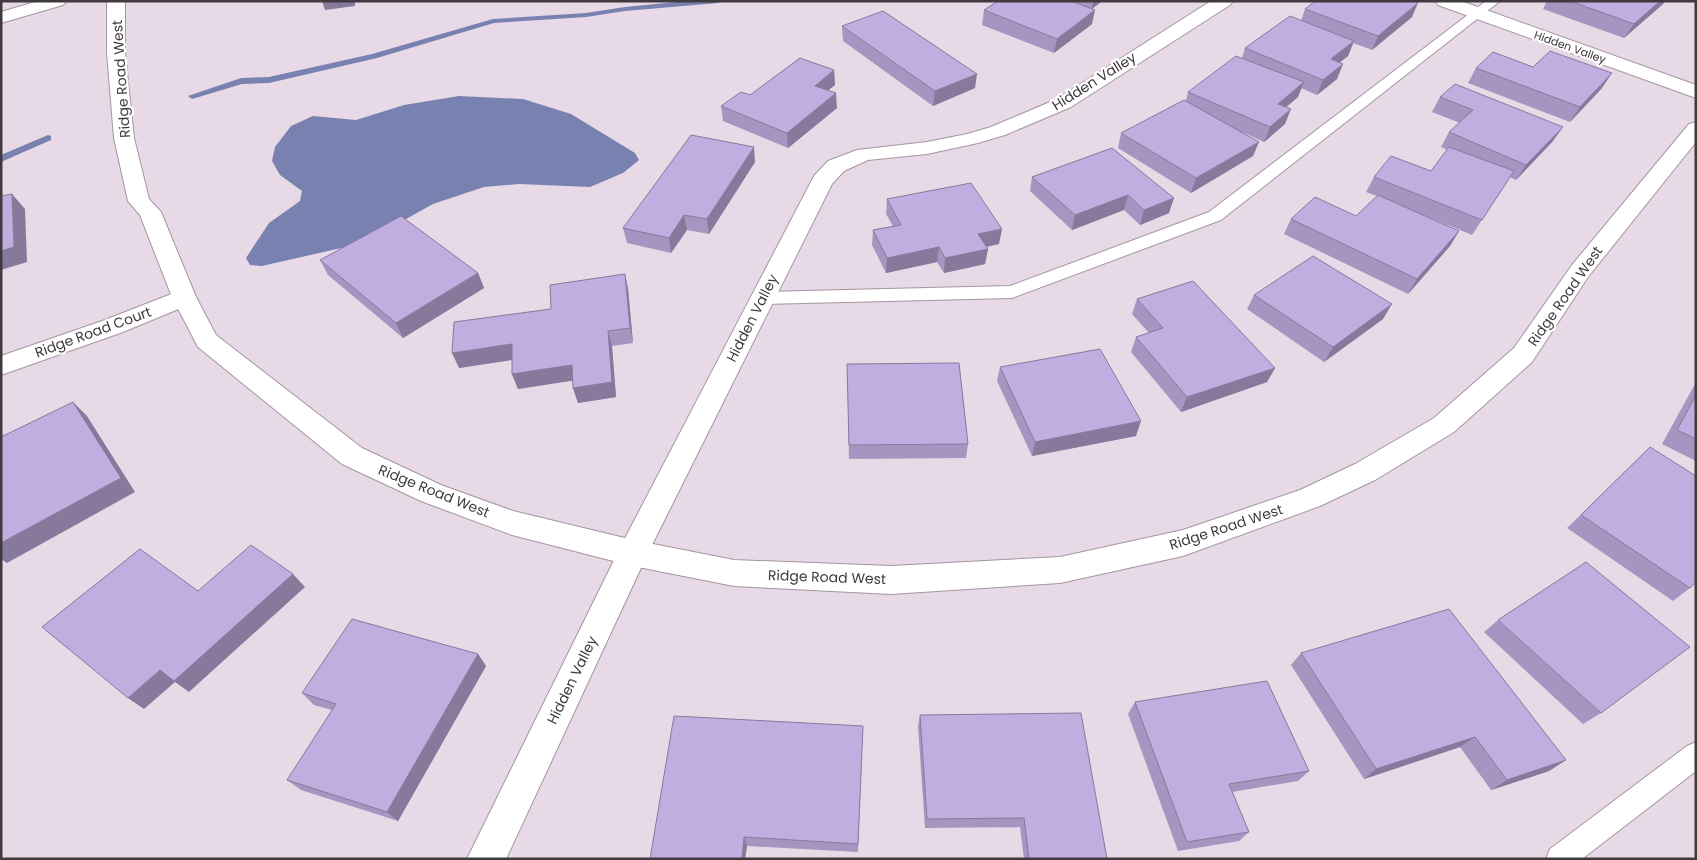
<svg xmlns="http://www.w3.org/2000/svg" width="1697" height="860" font-family="Poppins,sans-serif">
  <rect width="100%" height="100%" fill="#e8d9e6"/>
  <path fill="#7981b1" d="M459,96L523,99L571,114L635,153L639,160L623,173L590,187L519,184L484,187L433,204L363,243L262,266L250,265L246,258L269,223L300,201L302,191L280,175L272,161L275,147L291,126L313,116L356,120L404,105Z"/>
  <g fill="none" stroke-linecap="round" stroke-linejoin="round">
    <path fill="#7981b1" fill-rule="evenodd" d="M687,1H722L718,3L625,11L586,17L494,23L377,58L269,83L242,84L192,99L188,96L241,78L269,77L372,54L493,19L586,13L625,7Z
      M48,135L51,136V140L1,162V155Z"/>
    <g stroke="#a495a2" stroke-width="2">
      <path id="service" d="M1486,1H1500L1221,220L1012,298L763,304L757,302L754,298L757,294L763,292L1010,286L1209,212Z
        M1696,742V771L1582,859H1546L1550,849L1687,746Z"/>
    </g>
    <g stroke="#a495a2" stroke-width="2">
      <path id="minor" d="M38,1H66L63,5L1,23V12Z
        M1211,1H1233L1230,5L1071,107L1005,135L978,143L927,154L868,160L844,171L832,184L646,557L506,859H467L622,544L814,176L828,161L857,150L927,142L967,134L991,127L1057,99Z
        M1435,1H1461L1696,85V98L1438,5Z
        M184,289L193,291L196,297L193,303L123,332L1,375V356L105,320Z"/>
    </g>
    <g stroke="#a495a2" stroke-width="2">
      <path id="tertiary" d="M107,1H125V53L134,138L149,199L161,212L196,297L216,335L362,448L441,485L513,511L633,540L734,560L891,566L1060,557L1183,530L1300,490L1355,464L1434,418L1514,348L1572,265L1689,124L1696,122V142L1588,277L1532,362L1454,432L1375,480L1320,506L1183,556L1060,583L891,594L734,586L633,566L512,535L421,501L342,464L198,347L172,297L140,215L128,201L114,138L107,53Z"/>
    </g>
    <use href="#service" fill="#fff" fill-rule="evenodd"/>
    <use href="#minor" fill="#fff" fill-rule="evenodd"/>
    <use href="#tertiary" fill="#fff" fill-rule="evenodd"/>
  </g>
  <path fill="#a695c0" d="M1072,1H1102L1092,9Z
    M1547,1H1665L1663,4L1624,38L1543,9Z
    M1305,9L1412,17L1372,50L1353,43L1348,56L1339,63L1337,79L1317,95L1301,88L1298,97L1286,107L1285,124L1264,142L1242,132L1253,156L1191,193L1118,148L1121,133L1186,101L1188,92L1242,58L1245,48L1301,21Z
    M984,10L1092,24L1054,53L982,25Z
    M842,26L975,88L933,106L843,41Z
    M1533,67L1602,88L1570,122L1468,83L1476,68Z
    M834,70L835,85L828,90L837,108L788,148L723,121L721,106L750,95Z
    M1440,97L1553,141L1516,180L1510,177L1472,235L1426,216L1459,231L1450,246L1408,294L1284,234L1291,219L1356,216L1377,196L1366,192L1374,177L1431,171L1447,150L1441,147L1449,132L1460,123L1432,112Z
    M1112,148L1169,213L1140,225L1124,210L1072,230L1030,191L1032,177Z
    M755,162L709,234L687,230L671,253L627,243L623,228Z
    M887,199L999,244L986,247L988,249L985,264L944,273L937,262L886,273L872,245L873,230L893,226L886,214Z
    M320,260L478,273L484,288L403,338L328,275Z
    M625,274L628,289L633,343L612,346L616,397L578,403L573,388V380L518,389L512,374V360L459,368L551,309Z
    M1254,295L1383,319L1324,362L1247,309Z
    M1137,299L1275,368L1267,382L1181,412L1131,352L1136,337L1149,333L1132,314Z
    M847,364L968,444L966,458L849,459Z
    M1000,367L1136,436L1032,456L997,381Z
    M1696,382V461L1662,444Z
    M1650,447L1690,588L1673,601L1567,528Z
    M1498,620L1601,713L1583,724L1484,632Z
    M1301,653L1566,760L1549,771L1491,790L1460,747L1364,779L1291,665Z
    M478,654L486,666L398,821L301,790L287,780L332,710L314,705L302,693Z
    M1135,702L1309,771L1298,781L1232,792L1249,832L1239,841L1178,851L1128,714Z
    M920,715L1107,859H1024L1020,827L925,828L918,726Z
    M863,726L858,852L747,846L745,859H650Z"/>
  <path fill="#87799c" d="M322,1H355V6L325,10Z
    M1093,1H1102L1092,9Z
    M1660,1H1665L1663,4L1624,38L1634,24Z
    M1418,3L1412,17L1372,50L1378,36Z
    M1095,10L1092,24L1054,53L1057,39Z
    M1354,41L1348,56L1325,74L1331,59Z
    M1343,64L1337,79L1317,95L1323,80Z
    M834,70L835,85L816,100L815,86Z
    M1612,73L1602,88L1570,122L1580,107Z
    M977,74L975,88L933,106L935,91Z
    M1304,82L1298,97L1272,119L1278,104Z
    M836,93L837,108L788,148L787,133Z
    M1291,109L1285,124L1264,142L1270,127Z
    M1563,127L1553,141L1516,180L1526,165Z
    M1259,142L1253,156L1191,193L1196,178Z
    M754,147L755,162L709,234L707,219Z
    M12,194L25,209L27,262L1,270V251Z
    M1128,195L1124,210L1072,230L1075,215Z
    M1174,198L1169,213L1140,225L1144,210Z
    M684,215L687,230L671,253L669,238Z
    M1002,229L999,244L976,249L978,234Z
    M1459,231L1450,246L1408,294L1417,279Z
    M939,247L937,262L886,273L887,258Z
    M988,249L985,264L944,273L945,258Z
    M478,273L484,288L403,338L396,323Z
    M625,274L628,289L633,343L630,328Z
    M1392,304L1383,319L1324,362L1333,347Z
    M608,331L612,346L616,397L578,403L573,388Z
    M512,344L518,359L459,368L452,353Z
    M572,365L577,380L518,389L512,374Z
    M1275,368L1267,382L1181,412L1187,397Z
    M73,402L87,416L135,492L7,563L1,559V543Z
    M1141,421L1136,436L1032,456L1035,442Z
    M293,574L305,587L189,692L175,682L144,709L128,698L160,670Z
    M478,654L486,666L398,821L387,812Z
    M1475,737L1460,747L1364,779L1376,769Z
    M1566,760L1549,771L1491,790L1507,780Z
    M744,837L747,846L745,859H742Z"/>
  <path fill="#c1addf" stroke="#87799c" d="M998,1H1071L1095,10L1057,39L984,10Z
    M1315,1H1413L1418,3L1378,36L1305,9Z
    M1570,1H1660L1634,24Z
    M883,11L977,74L935,91L842,26Z
    M1290,16L1354,41L1331,59L1343,64L1323,80L1245,48Z
    M1550,51L1612,73L1580,107L1476,68L1493,52L1533,67Z
    M1236,56L1304,82L1278,104L1291,109L1270,127L1188,92Z
    M800,58L834,70L815,86L836,93L787,133L721,106L741,92L750,95Z
    M1455,84L1563,127L1526,165L1449,132L1473,110L1440,97Z
    M1184,100L1259,142L1196,178L1121,133Z
    M691,135L754,147L707,219L684,215L669,238L623,228Z
    M1449,147L1514,171L1482,220L1374,177L1391,156L1431,171Z
    M1112,148L1174,198L1144,210L1128,195L1075,215L1032,177Z
    M971,183L1002,229L978,234L988,249L945,258L939,247L887,258L873,230L901,225L887,199Z
    M12,194L14,247L1,251V196Z
    M1378,195L1459,231L1417,279L1291,219L1315,197L1356,216Z
    M401,216L478,273L396,323L320,260Z
    M1313,256L1392,304L1333,347L1254,295Z
    M625,274L630,328L608,331L612,382L573,388L572,365L512,374V344L452,353L454,322L551,309L550,285Z
    M1193,281L1275,368L1187,397L1136,337L1163,328L1137,299Z
    M1100,349L1141,421L1035,442L1000,367Z
    M959,363L968,444L849,445L847,364Z
    M1696,395V439L1677,430Z
    M73,402L121,478L1,543V437Z
    M1650,447L1696,476V582L1690,588L1581,515Z
    M251,545L293,574L174,681L160,670L128,698L42,627L140,549L198,591Z
    M1586,562L1690,647L1601,713L1498,620Z
    M1449,609L1566,760L1507,780L1475,737L1376,769L1301,653Z
    M352,619L478,654L387,812L287,780L336,704L302,693Z
    M1267,681L1309,771L1229,784L1249,832L1187,842L1135,702Z
    M1081,713L1107,859H1029L1024,818L927,819L920,715Z
    M674,716L863,726L858,844L744,837L742,859H650Z"/>
  <g text-anchor="middle" stroke-width="4.5" stroke-linejoin="round" paint-order="stroke">
    <g font-size="11" fill="#403a3f" stroke="#fff">
      <text transform="translate(1570 47) rotate(20)" y="4">Hidden Valley</text>
    </g>
    <g font-size="14" fill="#403a3f" stroke="#fff">
      <text transform="translate(121 79) rotate(-94)" y="5">Ridge Road West</text>
      <text transform="translate(1094 81) rotate(-32)" y="5">Hidden Valley</text>
      <text transform="translate(1565 296) rotate(-55)" y="5">Ridge Road West</text>
      <text transform="translate(752 318) rotate(-63)" y="5">Hidden Valley</text>
      <text transform="translate(93 332) rotate(-20)" y="5">Ridge Road Court</text>
      <text transform="translate(434 491) rotate(22)" y="5">Ridge Road West</text>
      <text transform="translate(1226 527) rotate(-18)" y="5">Ridge Road West</text>
      <text transform="translate(827 577) rotate(2)" y="5">Ridge Road West</text>
      <text transform="translate(572 680) rotate(-64)" y="5">Hidden Valley</text>
    </g>
  </g>
  <rect width="1697" height="860" fill="none" stroke="#403a3f" stroke-width="5"/>
</svg>
